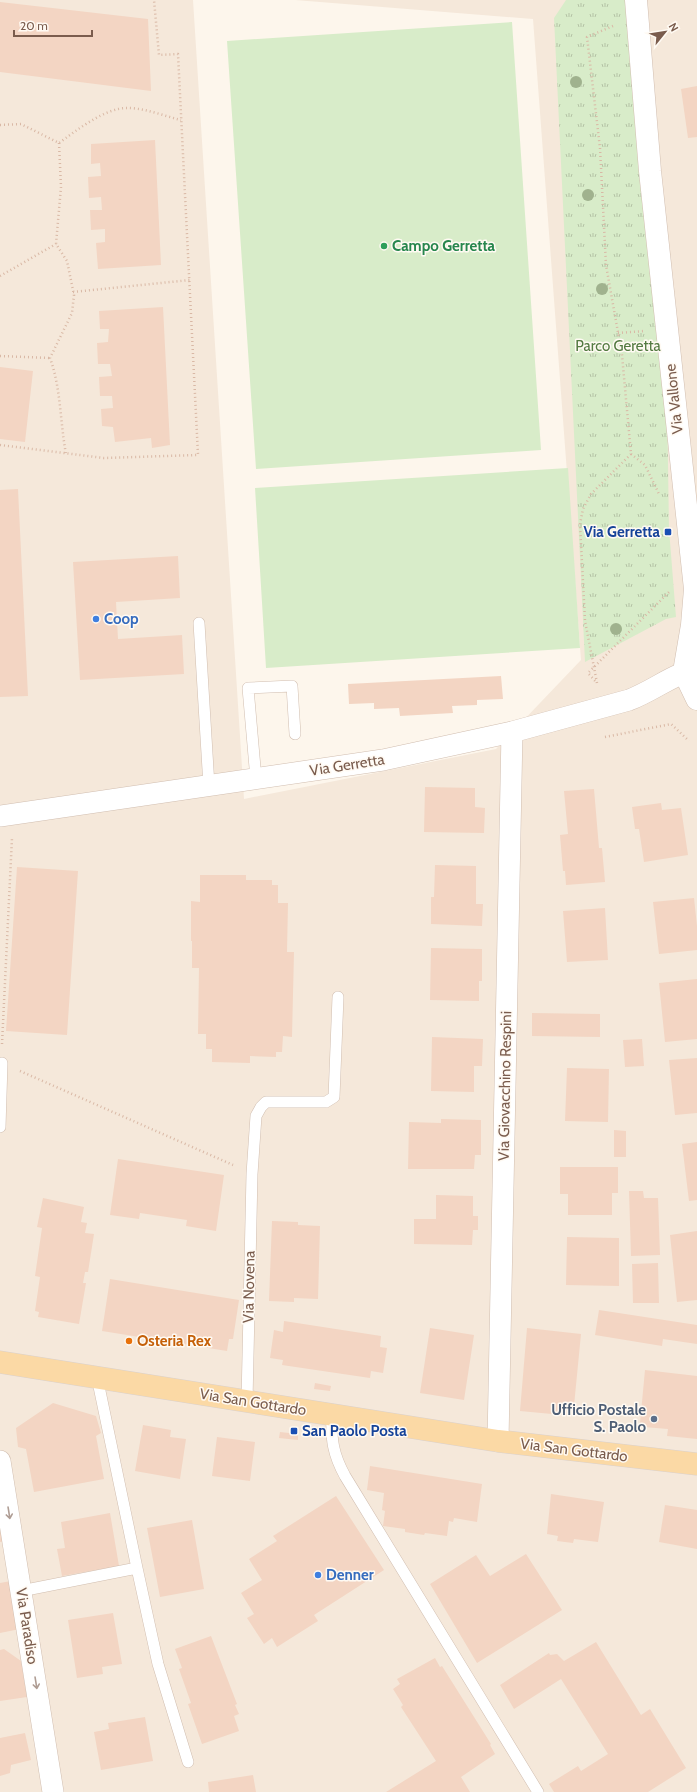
<svg xmlns="http://www.w3.org/2000/svg" width="697" height="1792" font-family="Cabin,sans-serif">
  <defs>
    <pattern id="park-tufts" width="24" height="20" patternUnits="userSpaceOnUse"><rect width="24" height="20" fill="#d8ecc9"/><path d="M3 7l-1-3M5 7V3M7 7l1-3M15 17l-1-3M17 17v-4M19 17l1-3" fill="none" stroke="#b4c2a5"/></pattern>
  </defs>
  <rect width="100%" height="100%" fill="#fdf6ec"/>
  <path fill="#f5e8da" d="M0,0H193L244,799L496,749L581,660L533,19L295,0H697V1792H0Z"/>
  <path fill="url(#park-tufts)" d="M566,0H636L666,329L669,529L676,617L666,619L585,662L554,18Z"/>
  <path fill="#d8ecc9" d="M512,22L541,450L256,469L227,41Z
    M568,468L580,648L266,668L255,488Z"/>
  <path fill="#f3d5c3" d="M0,2L148,19L151,91L0,72Z
    M697,86V137L688,138L681,89Z
    M155,140L161,265L98,269L96,243L105,242V229L91,230L90,210H102L101,197L89,198L88,177L101,176L100,163L91,164V144Z
    M163,307L170,445L152,448L151,438L115,442L113,427L102,426L101,409L113,408L112,396H100L99,377L112,376L110,364H98L97,343L108,342L109,329H100L99,311Z
    M0,367L33,371L25,442L0,439Z
    M18,489L28,696L0,697V490Z
    M178,556L180,598L116,602L118,639L182,635L184,674L80,680L73,562Z
    M501,676L503,699L477,700V705L452,706L453,713L400,716L399,708L374,709V703L349,704L348,684Z
    M425,787L475,788V807L485,808L484,833L424,832Z
    M594,789L599,848H602L605,882L566,885L565,871H563L560,835L568,834L564,791Z
    M661,803L662,810L681,808L688,855L644,862L639,829H635L632,807Z
    M435,865L476,866V904H483L482,926L431,924V897H434Z
    M17,867L78,871L67,1035L6,1031Z
    M200,875H246V880H272V885H278V903H288L287,952H294L292,1037L283,1036L282,1052H276V1057L250,1056V1063L212,1062V1049H206V1034H198L199,968H192V941H191V901L200,902Z
    M694,898L697,926V950L659,954L653,902Z
    M605,908L608,960L567,962L563,911Z
    M431,948L482,949V981H479V1001L430,1000Z
    M697,979V1039L665,1042L659,983Z
    M532,1013L600,1014V1037L532,1036Z
    M432,1037L483,1039L482,1066H474V1092L431,1091Z
    M642,1039L644,1066L625,1067L623,1040Z
    M697,1058V1113L675,1115L669,1060Z
    M567,1068L609,1069L608,1122L565,1121Z
    M441,1119L481,1120V1155H475L474,1169H408L409,1122L441,1123Z
    M614,1130L626,1131V1157H614Z
    M697,1142V1200L689,1201L682,1144Z
    M118,1159L224,1175L216,1231L186,1226L187,1220L140,1213L139,1219L110,1215Z
    M560,1167H618V1193H612V1215H568V1194H560Z
    M629,1191H643L644,1198H658L660,1255L631,1256Z
    M436,1195L473,1196V1216H478V1230H473L472,1245L414,1244V1219H436Z
    M43,1198L84,1207L81,1222L87,1223L85,1233L94,1234L88,1272H85L83,1283H86L79,1324L38,1317L39,1312L35,1311L40,1277L35,1276L42,1228L37,1227Z
    M272,1221L298,1222V1225L320,1226L318,1299L294,1298V1302L269,1301Z
    M697,1231V1300L677,1302L670,1235Z
    M567,1237L619,1238V1286L566,1285Z
    M658,1263L659,1303H633L632,1264Z
    M110,1279L239,1300L233,1339H229L227,1351L102,1331Z
    M599,1310L697,1325V1344L663,1339L662,1346L595,1335Z
    M284,1321L381,1336L380,1347L387,1348L383,1373L371,1371L370,1378L282,1365L283,1360L270,1358L274,1330L283,1332Z
    M430,1328L474,1335L464,1400L420,1393Z
    M527,1328L581,1334L573,1416L520,1411Z
    M645,1370L697,1376V1439L667,1436L668,1429L644,1427V1423H640Z
    M315,1383L331,1386L330,1391L314,1389Z
    M53,1403L96,1416L101,1433L96,1436L104,1479L34,1492L26,1449L18,1447L16,1428Z
    M143,1425L171,1430L170,1437L186,1439L180,1479L135,1471Z
    M280,1432L298,1434V1440L279,1438Z
    M217,1437L255,1442L250,1481L212,1476Z
    M370,1466L482,1484L477,1522L454,1518L453,1522L449,1521L447,1536L425,1533L424,1535L405,1532V1529L383,1526L385,1511L382,1510L384,1493L367,1490Z
    M551,1494L604,1502L598,1542L574,1539L573,1543L557,1541L558,1536L547,1534Z
    M336,1496L384,1570L314,1615L318,1621L277,1647L272,1638L264,1644L247,1618L254,1614L241,1593L262,1580L249,1559L277,1541L273,1536Z
    M665,1505L697,1510V1549L659,1542Z
    M110,1513L119,1566L62,1576L57,1549L65,1548L61,1522Z
    M0,1517L5,1541L0,1542Z
    M192,1520L204,1589L160,1597L147,1528Z
    M526,1554L562,1610L477,1663L430,1584L476,1555L490,1576Z
    M11,1581L20,1629L0,1633V1583Z
    M113,1613L122,1664L102,1667L103,1674L77,1678L68,1620Z
    M211,1636L237,1704L235,1705L239,1714L234,1716L239,1731L202,1744L188,1704L191,1703L179,1669L182,1668L175,1649Z
    M596,1642L641,1715L650,1709L686,1768L648,1792H554L549,1784L578,1766L581,1771L608,1754L561,1679L514,1709L500,1685L549,1653L550,1655L557,1654L564,1661Z
    M4,1649L21,1661L27,1697L0,1701V1650Z
    M435,1658L440,1667L442,1666L491,1744L490,1745L495,1754L461,1777L470,1792H386L436,1761L401,1707L403,1705L393,1689L400,1684L397,1679Z
    M145,1717L153,1761L101,1770L94,1732L109,1729L108,1723Z
    M25,1733L31,1760L11,1765L10,1773L0,1776V1738Z
    M253,1775L256,1792H209L208,1782Z"/>
  <g fill="none" stroke-linecap="round" stroke-linejoin="round">
    <g stroke="#d1beb0" stroke-width="12">
      <path id="service" d="M199,623L209,786
        M256,779L248,688L292,686L295,734
        M0,1127L2,1063
        M247,1401L252,1174L256,1116L261,1107L266,1102H326L334,1097L338,997
        M332,1415C331,1440 333,1454 345,1476L538,1792
        M137,1568L158,1664L188,1762
        M21,1591L137,1568L97,1377"/>
    </g>
    <g stroke="#d1beb0" stroke-width="22">
      <path id="minor" d="M0,816L383,760L512,732L629,700C653,691 673,674 697,668
        M498,1441L512,732
        M0,1461L53,1792"/>
    </g>
    <g stroke="#d1beb0" stroke-width="23">
      <path id="tertiary" d="M636,0L650,171L695,589L692,625L684,672L697,699"/>
    </g>
    <g stroke="#dad1cd" stroke-width="23">
      <path id="primary" d="M0,1362L498,1441L697,1464"/>
    </g>
    <path stroke="#d9b8a5" stroke-width="2.5" stroke-dasharray="1 3" stroke-linecap="butt" d="M613,26L587,37L600,148L606,265L622,355L631,454L591,494L583,509L580,524L585,621L597,683L588,673L669,592
      M0,125L21,124L59,143C77,130 105,108 127,108C145,108 164,116 181,120
      M59,143L61,187L56,244L67,261L74,295L72,313L50,358C61,388 60,422 66,454
      M0,276L56,244
      M73,292L190,280
      M618,333L644,331
      M0,356L50,358
      M0,445L104,458L198,455L178,54L159,55L154,0
      M631,454L645,465L659,494
      M605,737L671,724L689,741
      M2,1044L12,838
      M20,1071L233,1165"/>
    <use href="#service" stroke="#fff" stroke-width="11"/>
    <use href="#minor" stroke="#fff" stroke-width="21"/>
    <use href="#tertiary" stroke="#fff" stroke-width="22"/>
    <use href="#primary" stroke="#fbd9a5" stroke-width="22"/>
  </g>
  <g fill="#a0b28e">
    <circle cx="576" cy="82" r="6"/>
    <circle cx="588" cy="195" r="6"/>
    <circle cx="602" cy="289" r="6"/>
    <circle cx="616" cy="629" r="6"/>
  </g>
  <defs><path id="oneway-shaft" d="M-6 0H5M1.5-3L5.5 0L1.5 3" fill="none" stroke-width="1.6" stroke-linecap="round" stroke-linejoin="round"/></defs>
  <g stroke="#af9d94">
    <use href="#oneway-shaft" transform="translate(9 1513) rotate(81)"/>
    <use href="#oneway-shaft" transform="translate(36 1683) rotate(81)"/>
  </g>
  <circle fill="#2e9e5b" stroke="#fffaf3" stroke-width="1.5" cx="384" cy="246" r="4"/>
  <g fill="#1a4fb4" stroke="#fffaf3" stroke-width="1.5">
    <rect x="664" y="528" width="8" height="8" rx="2"/>
    <rect x="290" y="1427" width="8" height="8" rx="2"/>
  </g>
  <g fill="#3f7fe0" stroke="#fffaf3" stroke-width="1.5">
    <circle cx="96" cy="619" r="4"/>
    <circle cx="318" cy="1575" r="4"/>
  </g>
  <circle fill="#e8710a" stroke="#fffaf3" stroke-width="1.5" cx="129" cy="1341" r="4"/>
  <circle fill="#5c6f8a" stroke="#fffaf3" stroke-width="1.5" cx="654" cy="1419" r="4"/>
  <g text-anchor="middle" stroke-width="3" stroke-linejoin="round" paint-order="stroke">
    <g font-size="15" font-weight="bold" fill="#27864d" stroke="#fffaf3" text-anchor="start">
      <text x="392" y="251">Campo Gerretta</text>
    </g>
    <g font-size="15" fill="#537a41" stroke="#fffaf3">
      <text x="618" y="351">Parco Geretta</text>
    </g>
    <g font-size="15" fill="#7a5c4d" stroke="#fffaf3">
      <text transform="translate(674 399) rotate(-96)" y="5">Via Vallone</text>
      <text transform="translate(347 765) rotate(-9)" y="5">Via Gerretta</text>
      <text transform="translate(505 1086) rotate(-89)" y="5">Via Giovacchino Respini</text>
      <text transform="translate(249 1287) rotate(-89)" y="5">Via Novena</text>
      <text transform="translate(253 1402) rotate(9)" y="5">Via San Gottardo</text>
      <text transform="translate(574 1450) rotate(7)" y="5">Via San Gottardo</text>
      <text transform="translate(27 1626) rotate(81)" y="5">Via Paradiso</text>
    </g>
    <g font-size="15" font-weight="bold" fill="#164399" stroke="#fffaf3" text-anchor="end">
      <text x="660" y="537">Via Gerretta</text>
      <text x="302" y="1436" text-anchor="start">San Paolo Posta</text>
    </g>
    <g font-size="15" font-weight="bold" fill="#366cbe" stroke="#fffaf3" text-anchor="start">
      <text x="104" y="624">Coop</text>
      <text x="326" y="1580">Denner</text>
    </g>
    <g font-size="15" font-weight="bold" fill="#c56008" stroke="#fffaf3" text-anchor="start">
      <text x="137" y="1346">Osteria Rex</text>
    </g>
    <g font-size="15" font-weight="bold" fill="#4e5e75" stroke="#fffaf3" text-anchor="end">
      <text x="646" y="1415">Ufficio Postale<tspan x="646" dy="17">S. Paolo</tspan></text>
    </g>
  </g>
  <g transform="translate(665 32) rotate(60)" stroke="#fffaf3" stroke-width="3" paint-order="stroke">
  <path d="M0-3L7 15L0 10L-7 15Z" fill="#7a5c4d"/>
  <text y="-6" font-size="11" font-weight="bold" text-anchor="middle" fill="#7a5c4d">N</text>
  </g>
  <path d="M14 30v6h78v-6" fill="none" stroke="#7a5c4d" stroke-width="2"/>
  <text x="20" y="30" font-size="12" fill="#7a5c4d" stroke="#fffaf3" stroke-width="3" paint-order="stroke">20 m</text>
</svg>
